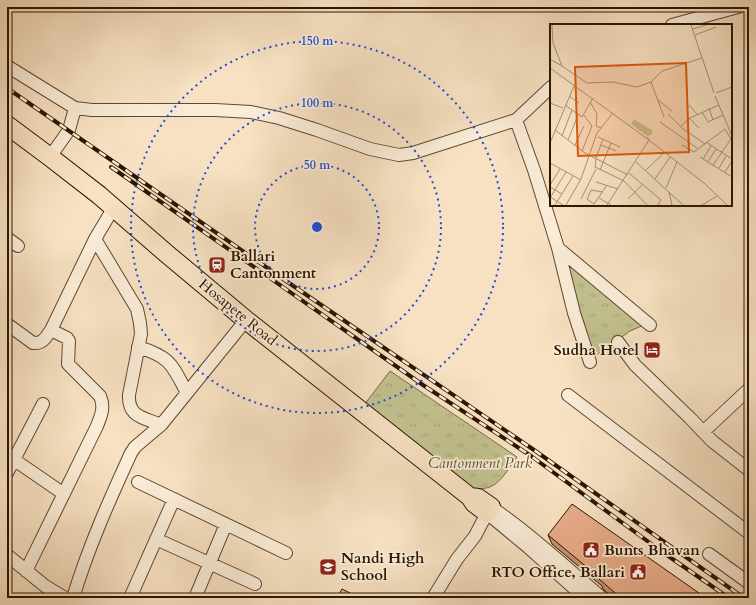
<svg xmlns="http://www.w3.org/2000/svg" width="756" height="605" font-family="Cardo,serif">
  <defs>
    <pattern id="park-tufts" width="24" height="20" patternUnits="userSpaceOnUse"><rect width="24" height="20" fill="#c2c18f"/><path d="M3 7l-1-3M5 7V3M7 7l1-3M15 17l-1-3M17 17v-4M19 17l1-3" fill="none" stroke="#a7a57a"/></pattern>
  </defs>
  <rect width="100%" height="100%" fill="#f7e1c2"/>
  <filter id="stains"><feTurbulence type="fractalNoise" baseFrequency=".005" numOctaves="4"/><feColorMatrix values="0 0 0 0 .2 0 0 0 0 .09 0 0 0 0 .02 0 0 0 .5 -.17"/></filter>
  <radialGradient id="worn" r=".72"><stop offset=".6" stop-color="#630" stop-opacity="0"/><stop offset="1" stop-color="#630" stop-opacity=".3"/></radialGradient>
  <path fill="url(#park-tufts)" stroke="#776a48" d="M562,253L646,324L630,331L591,359Z
    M390,371L517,457C510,466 502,481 492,486C486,489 479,489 473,489L364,405Z"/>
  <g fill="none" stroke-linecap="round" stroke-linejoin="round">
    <g stroke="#5f4730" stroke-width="14">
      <path id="minor" d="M672,25L738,7
        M7,66L75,108L92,110H215L251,112L279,118L317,130L370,149L399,155L413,153L516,120L551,87
        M516,120L534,170L558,248L574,313L590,362
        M50,157L69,130L75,108
        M7,238L18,246
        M95,239L137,309L140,323L141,334L129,395C128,417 143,417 161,425
        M558,248L650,325
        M7,324L33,343C43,344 46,337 51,330L95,239L114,207
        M618,342L635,365L690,418L712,441L749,470
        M138,347C171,357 172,365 187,393
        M568,395L749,533
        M703,432L749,389
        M13,459L64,494
        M7,473L43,404
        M138,482L286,553
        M491,507C530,534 566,567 602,598
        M156,539L255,584
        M709,554L749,583
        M7,555L45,586L65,598
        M26,571L97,426C101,416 105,407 100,396L68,364L69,341L67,338L51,330
        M73,598C88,548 109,501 131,453L135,447L161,425L246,320
        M130,598L174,499
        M195,598L226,524
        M433,598L457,559L475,536L487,513L528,547L585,598"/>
    </g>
    <g stroke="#2c1400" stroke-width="20">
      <path id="highway" d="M7,125L50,157L99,195L167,254L246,320L470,497L474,503L487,513L491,507L478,498L470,497"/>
    </g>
    <use href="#minor" stroke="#faecd7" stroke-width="12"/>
    <use href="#highway" stroke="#f7e1c2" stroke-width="18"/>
    <g stroke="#2c1400" stroke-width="4">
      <path id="rail" d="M7,88L289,283L534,450L744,598
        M111,167L423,385L531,456L661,551L729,598"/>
    </g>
    <use href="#rail" stroke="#faecd7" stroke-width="2.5" stroke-dasharray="8" stroke-linecap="butt"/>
  </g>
  <path fill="#c89475" stroke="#2c1400" d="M548,535L706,598H613L603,589L602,586L552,544Z"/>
  <path fill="#e8ac88" stroke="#2c1400" d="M572,504L706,598H621L599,579L600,578L548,535Z
    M342,589L360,598H337Z"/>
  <g fill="none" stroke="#1d4ed8" stroke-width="2" stroke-dasharray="2 4">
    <circle cx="317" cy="227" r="62"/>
    <circle cx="317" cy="227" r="124"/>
    <circle cx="317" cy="227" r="186"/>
  </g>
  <defs>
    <g id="station-square" transform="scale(0.9)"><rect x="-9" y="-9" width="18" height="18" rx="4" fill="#8f2418" stroke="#faecd7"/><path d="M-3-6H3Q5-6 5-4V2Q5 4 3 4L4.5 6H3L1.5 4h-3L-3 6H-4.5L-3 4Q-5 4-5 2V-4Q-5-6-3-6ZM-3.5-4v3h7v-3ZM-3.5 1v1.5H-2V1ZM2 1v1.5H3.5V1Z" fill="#fff"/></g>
    <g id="hotel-square" transform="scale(0.9)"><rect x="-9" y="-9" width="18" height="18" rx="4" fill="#8f2418" stroke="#faecd7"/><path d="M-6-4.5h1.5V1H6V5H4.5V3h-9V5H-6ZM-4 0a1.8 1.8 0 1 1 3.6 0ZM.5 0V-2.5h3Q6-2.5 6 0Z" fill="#fff"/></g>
    <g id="civic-square" transform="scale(0.9)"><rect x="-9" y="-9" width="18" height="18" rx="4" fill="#8f2418" stroke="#faecd7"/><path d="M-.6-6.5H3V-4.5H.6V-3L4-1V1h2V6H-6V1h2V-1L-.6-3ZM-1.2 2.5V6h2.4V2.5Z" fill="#fff"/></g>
    <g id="school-square" transform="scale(0.9)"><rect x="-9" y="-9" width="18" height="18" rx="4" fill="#8f2418" stroke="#faecd7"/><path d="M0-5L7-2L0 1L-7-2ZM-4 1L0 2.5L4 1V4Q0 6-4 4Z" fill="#fff"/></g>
  </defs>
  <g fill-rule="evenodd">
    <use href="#station-square" x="217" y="265"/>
    <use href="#hotel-square" x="652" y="350"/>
    <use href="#civic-square" x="591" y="550"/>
    <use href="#school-square" x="328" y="567"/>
    <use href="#civic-square" x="638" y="572"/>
  </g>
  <g text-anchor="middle" stroke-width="3.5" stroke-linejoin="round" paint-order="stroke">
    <g font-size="15" font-weight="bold" fill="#2c1400" stroke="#faecd7" text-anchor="start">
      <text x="230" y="261">Ballari<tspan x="230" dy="17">Cantonment</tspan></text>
      <text x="639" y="355" text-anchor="end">Sudha Hotel</text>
      <text x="604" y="555">Bunts Bhavan</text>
      <text x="341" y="563">Nandi High<tspan x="341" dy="17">School</tspan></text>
      <text x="625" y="577" text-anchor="end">RTO Office, Ballari</text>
    </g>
    <g font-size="15" fill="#2c1400" stroke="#faecd7">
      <text transform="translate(238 312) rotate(39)" y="5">Hosapete Road</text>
    </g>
    <g font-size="15" font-style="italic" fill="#605132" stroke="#faecd7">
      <text x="480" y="468">Cantonment Park</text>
    </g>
  </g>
  <g transform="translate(550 24)">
    <rect width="182" height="182" fill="#f7e1c2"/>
    <path d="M84,95L103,107L101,111L97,112L81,100Z" fill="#c2c18f"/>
    <path fill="none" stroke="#a68f74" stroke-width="1" d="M2,1L3,19L12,42L37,59L63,58L87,63L101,58L112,47L152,34M141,1L164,69M143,5L156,1M145,11L166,3M0,35L12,42M0,44L99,116L97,113M101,58L114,93M166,69L182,63M19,72L29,79M165,72L182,112M108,76L122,87M40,78L47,90L46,102L51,104M0,79L13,84M15,81L32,93L43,74M139,81L147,90M159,84L163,96M152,88L158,98L173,91M118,90L132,104L155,120M139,94L149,104M110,98L147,124M130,103L140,94L169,81M5,106L35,129L78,151M12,112L22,86M48,113L70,123M18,116L28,91M156,118L182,135M0,119L24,62M25,121L34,102M51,121L66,127M132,121L144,128L175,105L182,117M32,127L42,102L34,91M150,133L182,153M46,134L53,115M46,135L45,143L74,157L97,181M153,135L161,122M86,138L133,181M158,138L166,125M0,139L31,156M163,141L181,115M169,144L176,132M50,146L61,119M96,146L115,128M175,148L182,137M79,149L111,176L108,181M105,155L120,133M46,158L68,165M0,161L10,145M0,163L12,170M116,164L127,138M119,168L122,181M0,173L13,181M0,174L16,148M49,174L61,181M31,175L46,145M78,175L93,160M44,180L37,175L41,166L53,168M44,180L57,161M5,181L23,152M16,181L31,155L47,109L63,89M57,181L99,116L154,159L177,181M152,181L167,172"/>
    <path fill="#df560b" fill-opacity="0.15" stroke="#df560b" stroke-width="2" d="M136,39L139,128L28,132L25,43Z"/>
    <rect width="182" height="182" fill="none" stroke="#2c1400" stroke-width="2"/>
  </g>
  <circle cx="317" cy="227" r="6" fill="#1d4ed8" stroke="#faecd7" stroke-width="2"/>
  <g font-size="12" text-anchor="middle" font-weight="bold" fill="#1d4ed8" stroke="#faecd7" stroke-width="3.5" stroke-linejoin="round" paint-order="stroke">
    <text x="317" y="45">150 m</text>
    <text x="317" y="107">100 m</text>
    <text x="317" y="169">50 m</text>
  </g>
  <rect width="756" height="605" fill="none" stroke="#f7e1c2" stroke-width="24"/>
  <rect x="8" y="8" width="740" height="589" fill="none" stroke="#2c1400" stroke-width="2"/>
  <rect x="12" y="12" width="732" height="581" fill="none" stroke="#2c1400"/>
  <rect width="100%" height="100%" filter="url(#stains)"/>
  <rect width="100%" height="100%" fill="url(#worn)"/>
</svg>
